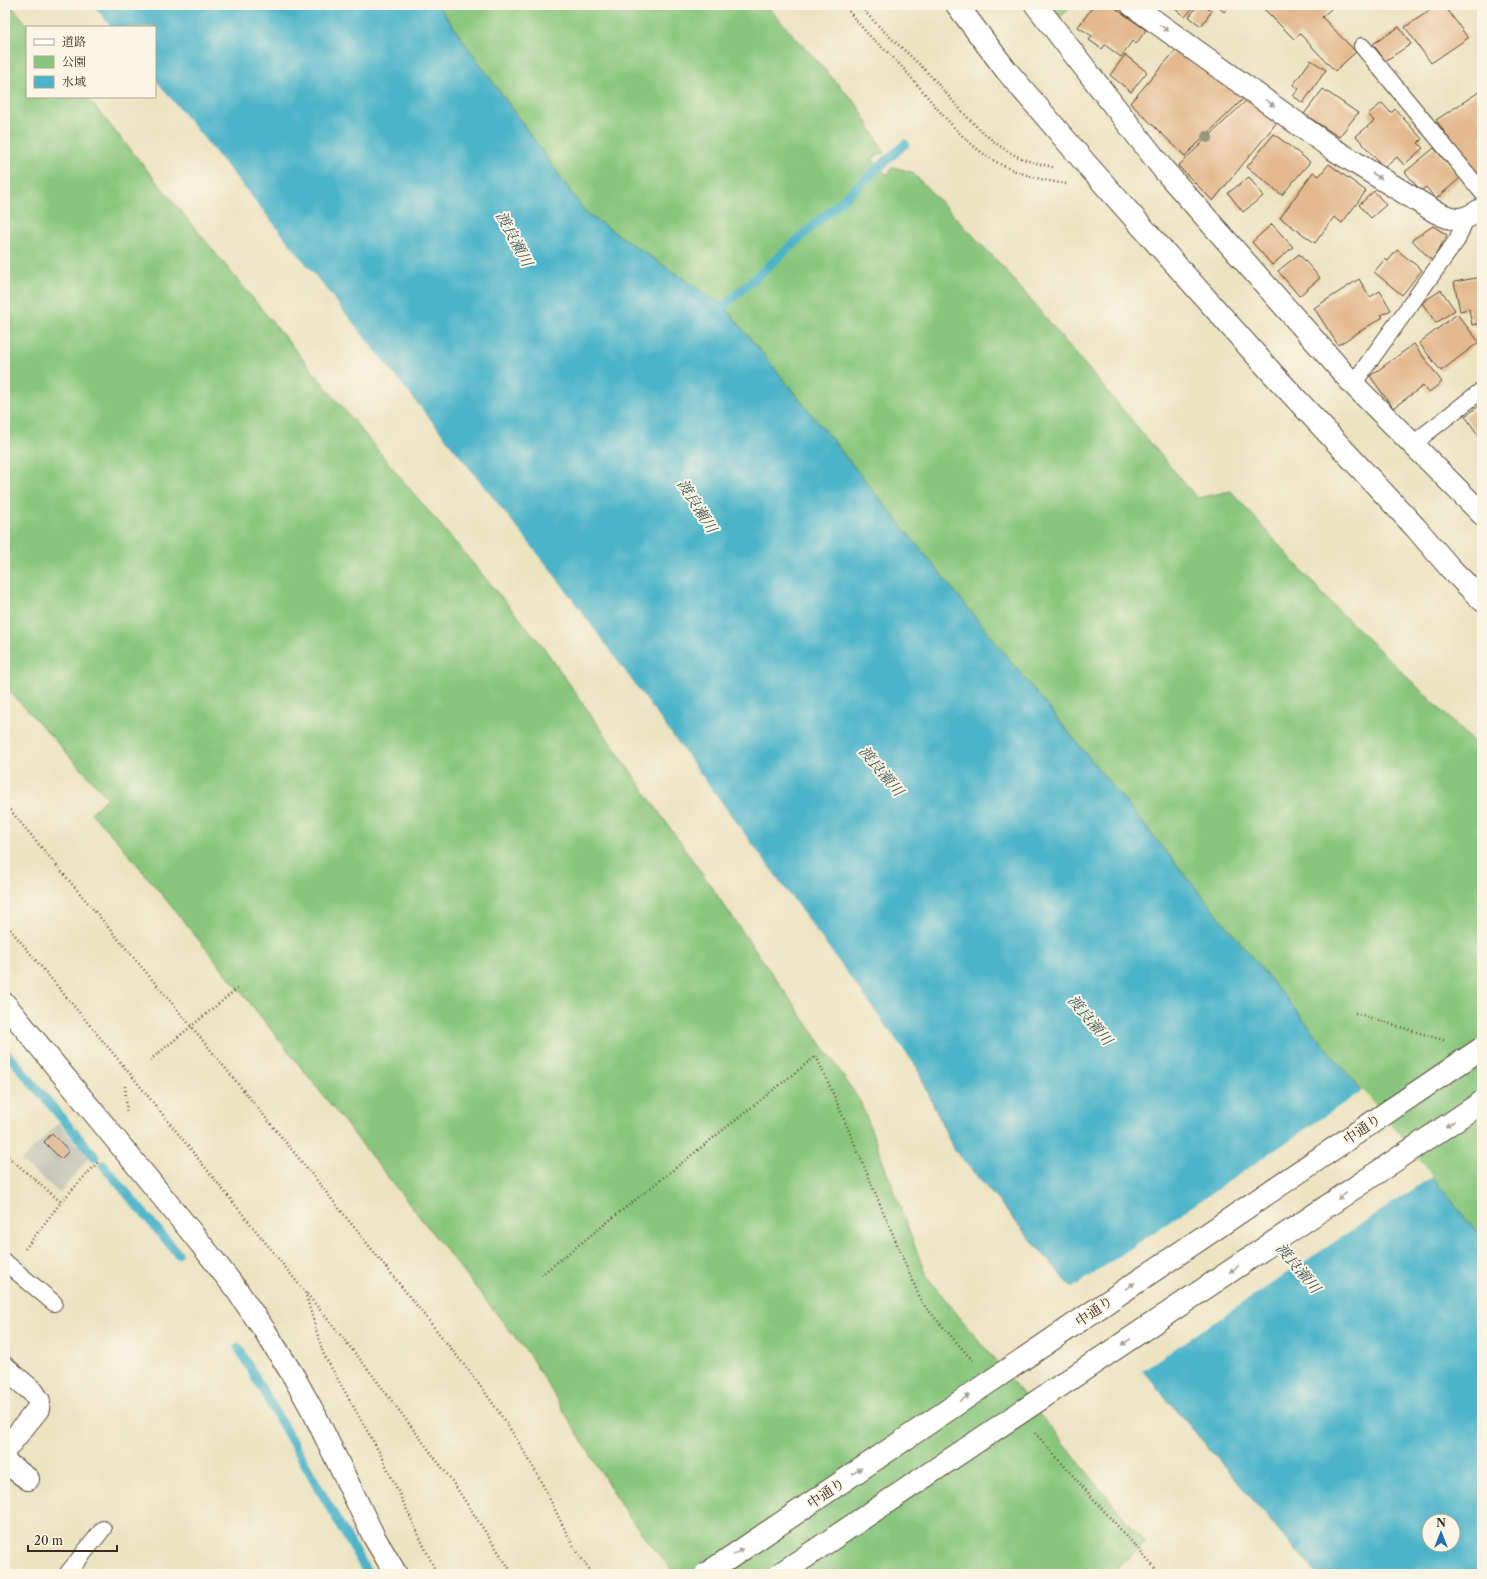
<svg xmlns="http://www.w3.org/2000/svg" width="1487" height="1579" font-family="'Libre Caslon Text','Noto Serif JP',serif">
  <rect width="100%" height="100%" fill="#fcf5e5"/>
  <filter id="ink" filterUnits="userSpaceOnUse"><feTurbulence type="fractalNoise" baseFrequency=".025" numOctaves="2"/><feDisplacementMap in="SourceGraphic" scale="8" xChannelSelector="R" yChannelSelector="G"/><feConvolveMatrix kernelMatrix="1 2 1 2 8 2 1 2 1" color-interpolation-filters="sRGB"/></filter>
  <filter id="wash" filterUnits="userSpaceOnUse"><feTurbulence type="fractalNoise" baseFrequency=".012" numOctaves="4" result="noise"/><feDisplacementMap in="SourceGraphic" scale="16" xChannelSelector="R" yChannelSelector="G"/><feGaussianBlur stdDeviation="0.9" result="paint"/><feColorMatrix in="noise" values="0 0 0 0 0 0 0 0 0 0 0 0 0 0 0 0 0 1.4 0 .05"/><feComposite in="paint" operator="in"/></filter>
  <g filter="url(#wash)">
    <rect width="100%" height="100%" fill="#ece3c1"/>
    <path fill="#c5c5b8" d="M58,1123L89,1158L60,1193L21,1161Z"/>
    <path fill="#87c67c" stroke="#61784d" d="M5,5H11L29,27H27V97H87L399,476L542,645L838,1068L861,1103L926,1276L1145,1543L1111,1574H675L628,1516L530,1356L238,988L122,846L91,813L107,797L5,686Z
      M438,5H766L858,106L884,152L872,159L887,175L893,167L912,172L1002,266L1197,498L1231,491L1328,600L1482,750V1236L1458,1209L1056,717L724,306L586,213Z
      M1049,5H1073L1060,18Z"/>
    <path fill="#4bb4c9" stroke="#436f74" fill-rule="evenodd" d="M94,5H438L586,213L724,306L1056,717L1458,1209L1482,1236V1574H1316L953,1148L917,1068L550,569L253,198L155,79V27H112ZM1429,1521H1453V1545H1429Z"/>
    <path fill="#ece3c1" d="M155,79L253,198L550,569L917,1068L916,1069L548,570L251,199L155,83Z
      M1363,1090L1433,1176L1141,1371L1071,1289Z"/>
    <g fill="none" stroke-linecap="round" stroke-linejoin="round">
      <path stroke="#4bb4c9" stroke-width="9" d="M714,312L724,306L905,144
        M5,1051L95,1157
        M103,1165L178,1254
        M238,1347L368,1574"/>
    </g>
    <g id="blocks">
      <path fill="#e3b98f" d="M1094,5H1111L1146,30L1136,44L1132,41L1121,57L1105,45L1102,49L1089,40L1092,36L1078,27Z
        M1170,5H1195L1185,17Z
        M1198,5H1203L1212,11L1201,26L1189,17Z
        M1216,5H1231L1224,12Z
        M1260,5H1331L1333,7L1322,17L1356,52L1335,71L1300,34L1294,39Z
        M1438,5H1444L1468,38L1431,63L1405,27Z
        M1399,27L1411,44L1385,61L1373,44Z
        M1176,50L1244,98L1185,156L1130,103Z
        M1125,55L1147,72L1131,92L1110,75Z
        M1311,60L1326,70L1303,103L1293,96L1299,89L1293,85Z
        M1323,89L1358,113L1339,137L1304,114Z
        M1482,90V178L1457,150L1436,120Z
        M1248,99L1278,121L1213,201L1178,166Z
        M1382,103L1391,113L1395,109L1422,139L1418,143L1423,148L1404,165L1397,157L1384,168L1356,136L1374,121L1368,114Z
        M1274,134L1310,162L1282,195L1247,167Z
        M1434,148L1460,178L1436,199L1426,187L1421,191L1405,172Z
        M1329,164L1366,191L1342,223L1334,217L1315,243L1280,218L1313,172L1319,176Z
        M1249,177L1263,196L1243,212L1228,193Z
        M1374,191L1386,205L1371,218L1359,205Z
        M1272,224L1293,247L1272,265L1252,242Z
        M1433,226L1447,235L1432,261L1412,240Z
        M1397,250L1422,270L1402,295L1374,272L1385,259L1388,261Z
        M1299,254L1320,278L1299,296L1278,271Z
        M1482,277V323L1472,325L1469,309L1460,311L1454,282Z
        M1359,279L1370,297L1380,291L1391,310L1381,315L1383,317L1338,345L1314,308Z
        M1441,290L1455,310L1436,323L1422,303Z
        M1457,314L1479,342L1441,371L1419,343Z
        M1414,344L1442,382L1428,393L1423,386L1393,408L1370,376Z
        M1482,404V441L1465,416Z
        M52,1133L69,1151L61,1159L44,1142Z"/>
    </g>
  </g>
  <g filter="url(#ink)">
    <use href="#blocks" fill-opacity="0" stroke="#564636" stroke-width="1"/>
    <g fill="none" stroke-linecap="round" stroke-linejoin="round">
      <g stroke="#564636" stroke-width="18">
        <path id="service" d="M1362,46L1482,192
          M1353,384L1457,240L1466,218
          M1413,446L1424,435L1482,390
          M5,1262L54,1303
          M67,1574L103,1529"/>
      </g>
      <g stroke="#564636" stroke-width="24">
        <path id="minor" d="M1036,5L1163,169L1353,384L1482,514
          M1132,5L1333,149L1434,211C1455,222 1462,222 1482,209
          M5,1368L33,1392L39,1401L38,1409L5,1450
          M5,1462L28,1479"/>
      </g>
      <g stroke="#564636" stroke-width="24">
        <path id="tertiary" d="M957,5L1006,70L1088,166L1273,374L1415,527L1451,569L1482,600
          M5,1004L201,1244L236,1289L265,1331L294,1377L315,1415L374,1537L396,1574"/>
      </g>
      <path stroke="#564636" stroke-width="2.5" stroke-dasharray="1 3" stroke-linecap="butt" d="M844,5C851,14 859,24 867,33C877,44 890,53 900,65C929,96 954,135 990,158C1011,172 1043,181 1067,184
        M859,5C878,27 899,45 920,65C955,99 983,147 1032,162C1039,164 1046,165 1053,167
        M5,804L191,1026L314,1177L473,1376C497,1408 519,1441 538,1476C556,1509 569,1545 593,1574
        M5,923L131,1075L305,1292L323,1353L382,1457L437,1574
        M1355,1013L1446,1041
        M150,1060L238,988
        M125,1086L127,1112
        M5,1154L61,1202
        M25,1249L61,1202L99,1161
        M541,1275L816,1056L832,1091L922,1303L973,1361
        M307,1294L364,1364L450,1478L513,1574
        M1035,1433L1160,1574"/>
      <use href="#service" stroke="#fff" stroke-width="16"/>
      <use href="#minor" stroke="#fff" stroke-width="22"/>
      <use href="#tertiary" stroke="#fff" stroke-width="22"/>
      <g stroke="#564636" stroke-width="24" stroke-linecap="butt">
        <path id="tertiary-bridge" d="M706,1574L1482,1048
          M780,1574L1482,1102"/>
      </g>
      <use href="#tertiary-bridge" stroke="#fff" stroke-width="22"/>
    </g>
    <circle fill="#979777" cx="1207" cy="137" r="6"/>
    <defs><path id="oneway-solid" d="M-6-.8H1V-3.2L6.5 0L1 3.2V.8H-6Z"/></defs>
    <g fill="#a79f9a">
      <use href="#oneway-solid" transform="translate(1164 28) rotate(36)"/>
      <use href="#oneway-solid" transform="translate(1270 103) rotate(36)"/>
      <use href="#oneway-solid" transform="translate(1377 176) rotate(32)"/>
      <use href="#oneway-solid" transform="translate(1450 1124) rotate(146)"/>
      <use href="#oneway-solid" transform="translate(1342 1196) rotate(146)"/>
      <use href="#oneway-solid" transform="translate(1234 1269) rotate(146)"/>
      <use href="#oneway-solid" transform="translate(1130 1286) rotate(-34)"/>
      <use href="#oneway-solid" transform="translate(1126 1342) rotate(146)"/>
      <use href="#oneway-solid" transform="translate(965 1398) rotate(-34)"/>
      <use href="#oneway-solid" transform="translate(857 1471) rotate(-34)"/>
      <use href="#oneway-solid" transform="translate(738 1552) rotate(-34)"/>
    </g>
  </g>
  <g text-anchor="middle" stroke-width="4" stroke-linejoin="round" paint-order="stroke">
    <g font-size="14" fill="#3b2a1e" stroke="#fcf5e5">
      <text transform="translate(1362 1129) rotate(-34)" y="5">中通り</text>
      <text transform="translate(1094 1311) rotate(-34)" y="5">中通り</text>
      <text transform="translate(826 1493) rotate(-34)" y="5">中通り</text>
    </g>
    <g font-size="15" font-style="italic" fill="#415a5a" stroke="#fcf5e5">
      <text transform="translate(514 239) rotate(62)" y="5">渡良瀬川</text>
      <text transform="translate(697 506) rotate(58)" y="5">渡良瀬川</text>
      <text transform="translate(881 771) rotate(50)" y="5">渡良瀬川</text>
      <text transform="translate(1090 1020) rotate(50)" y="5">渡良瀬川</text>
      <text transform="translate(1298 1268) rotate(50)" y="5">渡良瀬川</text>
    </g>
  </g>
  <rect width="1487" height="1579" fill="none" stroke="#fcf5e5" stroke-width="20"/>
  <rect x="26" y="26" width="130" height="72" fill="#fcf5e5" stroke="#afa495"/>
  <rect x="34" y="39" width="20" height="6" fill="#ffffff" stroke="#afa495"/>
  <text x="62" y="46" font-size="12" fill="#3b2a1e">道路</text>
  <rect x="34" y="56" width="20" height="12" fill="#87c67c" stroke="#afa495"/>
  <text x="62" y="66" font-size="12" fill="#3b2a1e">公園</text>
  <rect x="34" y="76" width="20" height="12" fill="#4bb4c9" stroke="#afa495"/>
  <text x="62" y="86" font-size="12" fill="#3b2a1e">水域</text>
  <g transform="translate(1441 1533)"><circle r="19" fill="#fcf5e5" stroke="#afa495"/>
  <path d="M0-3L7 15L0 10L-7 15Z" fill="#1f6fb2"/>
  <text y="-6" font-size="11" font-weight="bold" text-anchor="middle" fill="#3b2a1e">N</text>
  </g>
  <path d="M28 1545v6h89v-6" fill="none" stroke="#3b2a1e" stroke-width="2"/>
  <text x="34" y="1545" font-size="12" fill="#3b2a1e" stroke="#fcf5e5" stroke-width="3" paint-order="stroke">20 m</text>
</svg>
